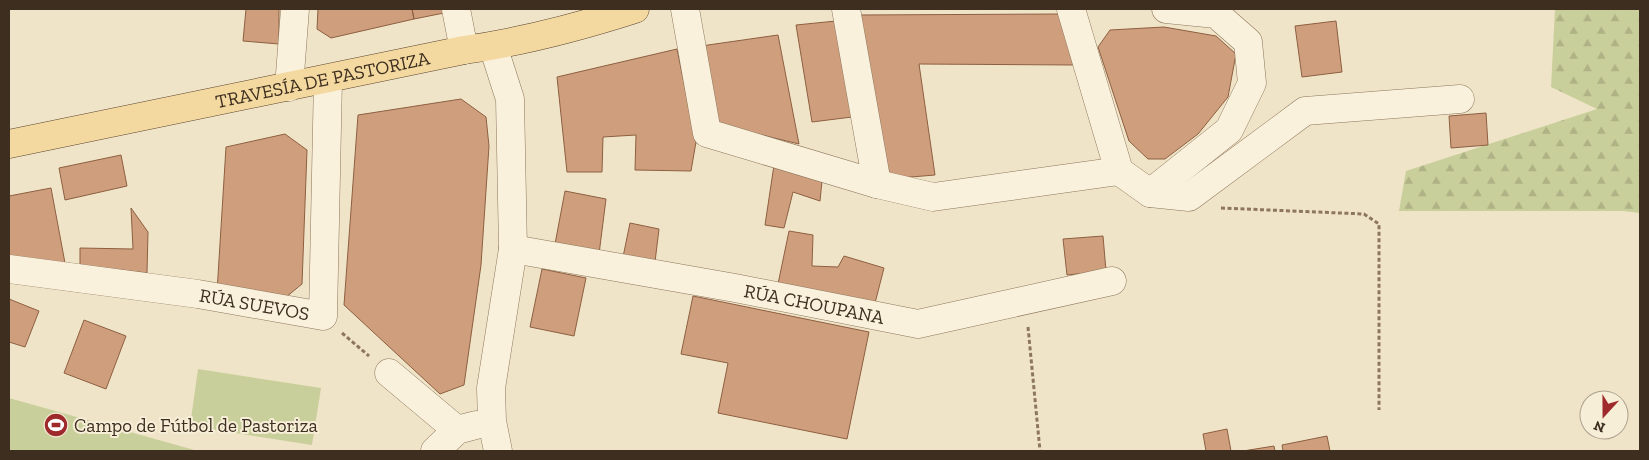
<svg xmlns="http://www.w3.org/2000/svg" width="1649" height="460" font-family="'Zilla Slab',serif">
  <defs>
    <pattern id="forest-firs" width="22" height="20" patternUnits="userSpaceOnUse" patternTransform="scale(1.25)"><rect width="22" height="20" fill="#c9cf9b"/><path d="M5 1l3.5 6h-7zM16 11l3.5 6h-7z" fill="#aeb285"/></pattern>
  </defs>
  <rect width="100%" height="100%" fill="#f0e4c8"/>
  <path fill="#c9cf9b" d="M198,369L321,388L312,445L190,426Z
    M9,398L198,451H9Z"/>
  <path fill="url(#forest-firs)" d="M1555,9H1640V213L1623,211H1399L1406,171L1597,109L1551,87Z"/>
  <path fill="#cf9f7d" stroke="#8d5f41" d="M246,9H279V44L243,41Z
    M318,9H412L414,19L331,38L317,29Z
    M412,9H448L449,12L414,19Z
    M1059,14L1075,65L919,64L935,175L887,179L857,15Z
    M836,21L852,117L812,122L796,25Z
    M1336,21L1342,72L1302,77L1295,26Z
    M1164,27L1216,36L1236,54L1228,97L1198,134L1165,159H1148L1129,141L1098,47L1110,30Z
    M778,35L799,144L716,124L701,46Z
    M677,49L696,142L691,171L635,170L636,135L603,137L602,172H567L557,77Z
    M461,99L486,117L489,146L481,265L464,385L440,394L344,305L358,115Z
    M1486,113L1488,145L1451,148L1449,116Z
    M285,134L307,150L302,284L280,302L217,292L226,147Z
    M121,155L127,186L65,200L59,168Z
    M774,165L822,181L820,201L793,192L784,228L765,225Z
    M51,188L65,263L9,261V196Z
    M565,191L606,199L599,254L555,244Z
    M131,208L148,232L147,273L80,265V248L133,249Z
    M630,223L659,229L655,262L623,257Z
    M789,231L813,235L812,266L838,267L844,256L884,268L874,307L778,284Z
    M1103,236L1106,271L1067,275L1063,239Z
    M542,269L586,278L574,336L530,327Z
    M693,296L869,332L847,439L718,413L728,363L681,354Z
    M9,299L39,311L25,347L9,342Z
    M84,320L126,336L106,389L64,373Z
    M1227,429L1231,451H1206L1203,434Z
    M1327,436L1330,451H1283L1282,445Z
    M1274,446L1275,451H1243Z"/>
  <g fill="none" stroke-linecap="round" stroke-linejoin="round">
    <g stroke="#8d765c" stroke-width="29">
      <g id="minor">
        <path d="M456,9L464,50"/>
        <path d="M685,9L707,133L877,184L846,9"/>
        <path d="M1071,9L1119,171"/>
        <path d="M493,46L510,99L513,249L491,388L492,421L498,451"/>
        <path d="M289,87L295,9"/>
        <path d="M877,184L933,197L1119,171L1150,193L1189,197L1305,111L1460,99"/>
        <path d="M1150,193L1229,130L1252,83L1248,42L1216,14L1166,9"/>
        <path id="s1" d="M513,249L735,288L918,324L1112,281"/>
        <path id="s2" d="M9,269L198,294L323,316L328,79"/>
        <path d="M389,373L457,430"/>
        <path d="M435,451L457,430L476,425"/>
      </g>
    </g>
    <g stroke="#5b4430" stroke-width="29">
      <g id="major">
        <path id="s3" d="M9,144L464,50C522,42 579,27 635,9"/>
      </g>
    </g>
    <path stroke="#8d765c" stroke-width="3" stroke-dasharray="4 2.5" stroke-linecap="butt" d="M1221,208L1364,214L1379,224V410
      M1028,327L1040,451
      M342,333L369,356"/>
    <use href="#minor" stroke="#faf1dc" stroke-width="28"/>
    <use href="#major" stroke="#f3d9a0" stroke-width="28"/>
  </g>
  <defs>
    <g id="stadium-disc" transform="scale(1.25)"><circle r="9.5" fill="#9e2a2b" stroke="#f7eed8"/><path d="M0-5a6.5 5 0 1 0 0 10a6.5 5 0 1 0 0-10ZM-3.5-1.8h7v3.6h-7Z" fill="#fff"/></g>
  </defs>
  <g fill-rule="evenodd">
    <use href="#stadium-disc" x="56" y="425"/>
  </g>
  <g text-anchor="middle" stroke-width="4" stroke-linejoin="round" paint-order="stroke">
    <g font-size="19" fill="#3d2e20" stroke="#f7eed8">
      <text dy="7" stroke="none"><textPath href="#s3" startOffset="320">TRAVESÍA DE PASTORIZA</textPath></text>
      <text dy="7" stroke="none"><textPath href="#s2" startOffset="248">RÚA SUEVOS</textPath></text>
      <text dy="7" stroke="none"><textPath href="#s1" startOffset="306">RÚA CHOUPANA</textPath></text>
    </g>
    <g font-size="19" fill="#3d2e20" stroke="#f7eed8" text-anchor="start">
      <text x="74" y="432">Campo de Fútbol de Pastoriza</text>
    </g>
  </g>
  <rect width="1649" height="460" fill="none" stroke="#3d2e20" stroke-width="20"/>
  <g transform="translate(1604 415) rotate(201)"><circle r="24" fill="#f7eed8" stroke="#ada18e"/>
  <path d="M0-4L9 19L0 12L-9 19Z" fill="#9e2a2b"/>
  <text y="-8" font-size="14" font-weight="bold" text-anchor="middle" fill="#3d2e20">N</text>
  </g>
</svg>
